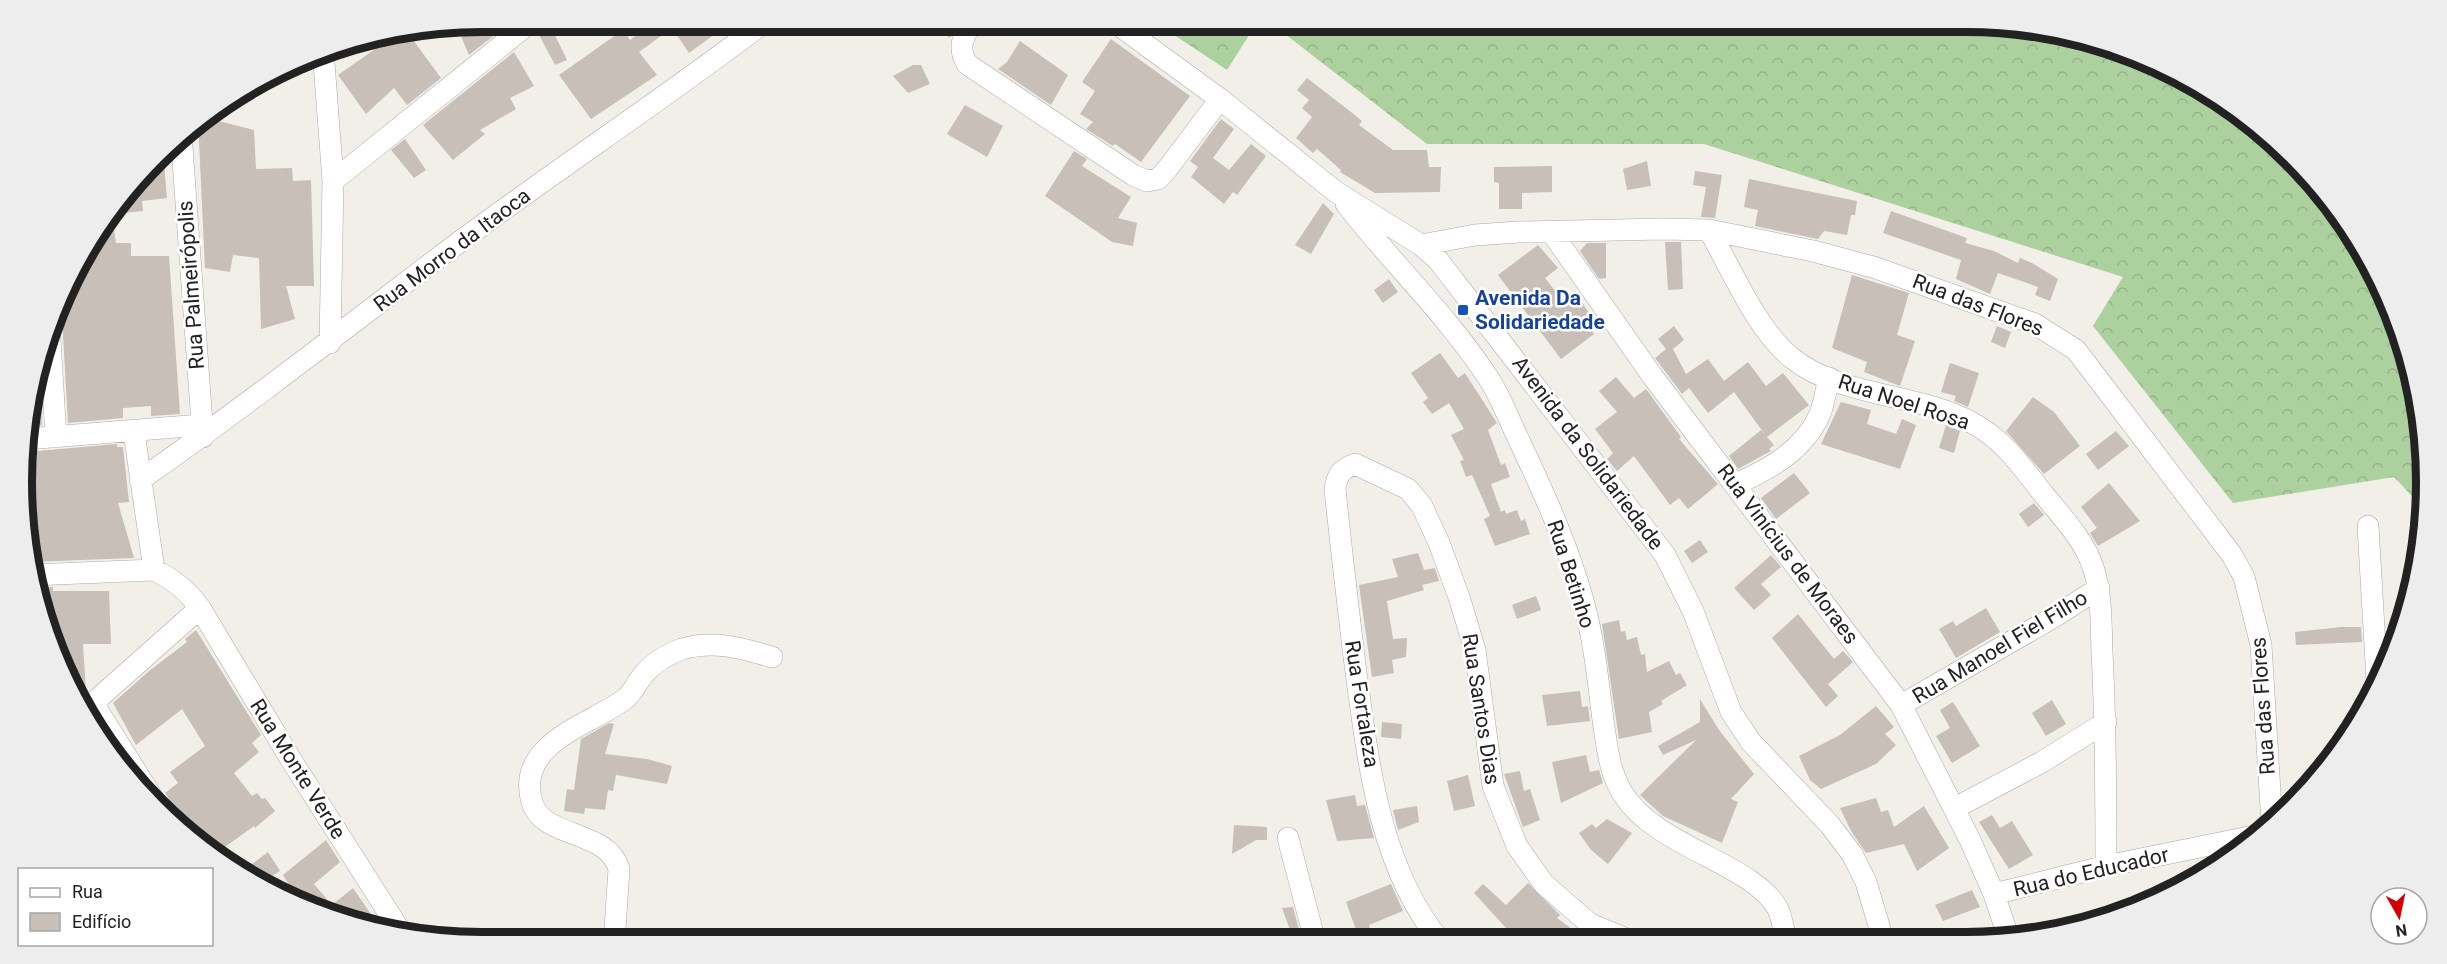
<svg xmlns="http://www.w3.org/2000/svg" width="2447" height="964" font-family="Roboto,sans-serif">
  <defs>
    <pattern id="forest-crowns" width="20" height="18" patternUnits="userSpaceOnUse" patternTransform="scale(1.5)"><rect width="20" height="18" fill="#add19e"/><path d="M2 6a3 3 0 1 1 6 0M12 15a3 3 0 1 1 6 0" fill="none" stroke="#95b388"/></pattern>
  </defs>
  <rect width="100%" height="100%" fill="#f2efe9"/>
  <path fill="url(#forest-crowns)" d="M1153,21H1258L1227,70Z
    M1268,21H1965L2113,45L2195,83L2269,135L2331,201L2378,278L2410,362L2425,452L2423,508L2394,477L2233,503L2093,326L2123,277L1704,144H1427Z"/>
  <path fill="#c7bfb8" d="M482,21H496L501,30L469,55L456,25Z
    M544,21H548L567,60L555,65L538,33Z
    M656,21H733L689,53L672,28L639,52L657,75L591,119L559,75L623,30L630,40Z
    M926,21H958L950,38Z
    M408,33L441,78L407,105L394,88L366,114L338,75L395,35Z
    M1111,39L1190,96L1141,162L1115,144L1113,146L1086,129L1093,122L1080,114L1095,91L1082,82Z
    M1020,41L1068,75L1051,105L998,69L1007,62Z
    M514,52L534,86L510,98L516,109L480,130L485,134L453,160L423,125Z
    M913,65H921L930,84L908,93L893,76Z
    M1307,78L1351,112L1362,121L1359,125L1393,150H1427L1429,167H1441L1440,192L1375,193L1340,172L1341,170L1317,149L1313,153L1296,138L1312,117L1302,108L1309,100L1297,90Z
    M965,105L1003,126L987,157L947,134Z
    M203,117L254,130L256,169L292,168L293,181L311,180L314,286H286L295,319L261,329L259,258L233,255L230,272L205,268L198,121Z
    M1221,119L1234,129L1213,158L1229,170L1251,144L1266,156L1237,195L1233,192L1224,204L1191,177L1198,167L1190,161Z
    M405,139L426,170L414,178L391,150Z
    M1074,151L1087,159L1082,166L1131,197L1118,218L1137,223L1133,246L1112,242L1045,196Z
    M163,153L167,198L142,201L143,211L114,214Z
    M1647,161L1651,186L1627,190L1623,169Z
    M1552,166V192L1522,193V209H1499V183L1494,182V167Z
    M1695,171L1722,175L1715,218L1701,217L1706,187L1693,185Z
    M1749,179L1857,201L1855,215H1851L1847,235L1824,231L1818,239L1755,226L1758,210L1744,207Z
    M1323,203L1334,214L1311,254L1295,245Z
    M1891,211L1967,238L1965,243L1994,251L2018,263L2020,258L2032,263L2058,279L2050,301L2035,295L2038,287L1998,273L1990,294L1956,279L1961,260L1883,233Z
    M112,216L116,243H131V256H169L180,414L151,416V406L123,408V418L68,423L61,300L83,252Z
    M1665,242H1681L1683,289L1668,290Z
    M1587,243H1606V278L1599,279L1580,251Z
    M1538,245L1558,268L1545,278L1563,301L1574,291L1594,320L1588,326L1594,334L1561,359L1498,275Z
    M1852,275L1909,293L1897,335L1915,341L1900,386L1864,372L1867,362L1832,348Z
    M1389,279L1398,292L1383,303L1374,290Z
    M1674,326L1684,340L1673,349L1686,374L1708,359L1724,381L1748,362L1766,386L1783,373L1809,405L1767,437L1774,445L1769,449L1771,451L1738,469L1729,456L1761,430L1766,436L1734,392L1708,413L1689,388L1682,394L1655,358L1666,349L1658,339Z
    M1997,326L2011,332L2005,348L1991,342Z
    M1440,353L1458,378L1465,373L1497,423L1488,430L1501,465L1505,463L1510,477L1491,484L1501,512L1505,510L1506,514L1517,510L1521,521L1525,519L1530,534L1495,546L1484,519L1490,516L1472,475L1466,477L1460,461L1464,460L1451,435L1464,429L1449,403L1432,414L1423,402L1428,398L1411,373Z
    M1950,363L1979,373L1968,407L1954,401L1956,396L1941,392Z
    M1616,377L1634,398L1646,389L1681,437L1679,439L1718,484L1688,509L1679,498L1670,505L1634,456L1617,471L1607,459L1613,453L1595,429L1617,412L1599,391Z
    M33,386H40L42,425L25,426Z
    M2033,397L2054,412L2080,446L2044,474L2006,431Z
    M1841,402L1871,410L1867,424L1896,434L1902,419L1916,425L1900,469L1821,444Z
    M1946,425L1960,431L1954,453L1939,448Z
    M2116,431L2129,446L2098,470L2086,454Z
    M117,444V447H123L129,502L118,503L134,558L30,562L26,452Z
    M1794,473L1810,493L1776,519L1761,498Z
    M2109,483L2140,521L2098,546L2090,533L2097,528L2081,507Z
    M2034,503L2044,515L2028,527L2019,514Z
    M1700,540L1708,552L1692,563L1684,551Z
    M1418,553L1424,570L1435,568L1439,581L1422,585L1424,590L1387,601L1393,639L1407,638L1406,657L1392,660L1394,673L1372,677L1359,585L1398,577L1392,559Z
    M1771,555L1781,567L1761,584L1771,595L1754,610L1734,588Z
    M39,587H53V591H109L111,644H83L86,692L77,696L40,600Z
    M1536,596L1541,610L1517,619L1512,605Z
    M1986,608L2000,632L1956,658L1939,629L1953,621L1956,626Z
    M1798,614L1834,659L1843,651L1853,662L1828,684L1838,696L1826,707L1772,638Z
    M1619,620L1621,632L1625,631L1627,640L1637,637L1641,655L1645,654L1647,672L1669,661L1676,675L1680,673L1687,685L1661,701L1663,704L1649,712L1652,732L1619,739L1602,624Z
    M2341,627H2361L2362,642L2296,645L2295,632Z
    M196,630L261,735L252,743L259,752L234,773L252,796L257,793L262,799L265,798L275,811L255,828L254,826L218,852L212,843L204,849L197,844L165,793L178,783L170,772L205,746L182,709L136,745L113,703L149,671L187,642L185,639Z
    M1580,691L1582,707L1588,706L1590,721L1547,726L1542,695Z
    M1700,699L1719,730L1754,774L1731,799L1738,802L1722,843L1663,816L1640,795L1696,740L1663,755L1658,746L1700,722Z
    M2052,700L2066,724L2046,736L2032,713Z
    M1953,702L1980,746L1952,763L1936,736L1950,728L1940,710Z
    M1876,706L1894,727L1885,734L1896,745L1876,764L1821,789L1810,780L1799,756L1840,735Z
    M1382,722L1402,724L1401,739L1381,737Z
    M609,723L614,724L605,754L647,759L672,766L667,784L616,775L613,791L608,790L605,810L585,808L584,814L564,811L567,789L574,790L581,739Z
    M1586,755L1590,772L1599,770L1603,783L1561,803L1552,762Z
    M1520,771L1524,791L1530,789L1540,820L1523,827L1504,774Z
    M1468,775L1475,806L1454,811L1447,781Z
    M1355,795L1357,806L1365,805L1374,838L1337,841L1326,800Z
    M1876,798L1881,812L1888,810L1894,827L1924,806L1949,848L1917,871L1904,844L1866,853L1851,831L1840,808Z
    M1417,806L1419,822L1398,830L1393,810Z
    M1992,815L2000,828L2012,821L2033,855L2009,869L1979,822Z
    M1607,819L1632,833L1608,864L1591,850L1579,833L1592,824L1596,828Z
    M1234,825L1267,827V840H1256L1232,854Z
    M326,840L340,862L314,884L332,905L353,888L379,926L334,919L298,899L283,875Z
    M268,852L280,871L264,881L244,870Z
    M1528,883L1560,915L1557,918L1587,940H1517L1474,893L1483,884L1506,905Z
    M1391,884L1403,911L1369,925L1374,941H1360L1346,902Z
    M1972,890L1980,907L1943,921L1935,905Z
    M1293,907L1302,941H1294L1282,908Z"/>
  <g fill="none" stroke-linecap="round" stroke-linejoin="round">
    <g stroke="#a9a9a9" stroke-width="22">
      <path id="street" d="M974,21C963,35 957,47 967,64L1133,175L1147,181L1158,179L1165,172L1220,99
        M1113,21L1220,99L1336,192L1421,245L1438,260L1665,555L1693,611L1731,712L1751,742L1830,825L1852,854L1866,882L1883,939
        M323,50L333,181L330,343
        M181,133L203,437
        M333,181L532,21
        M1346,204C1392,263 1448,316 1489,379C1500,396 1508,417 1517,436C1542,489 1567,543 1583,600C1594,639 1598,680 1603,720C1607,746 1609,772 1623,794C1657,848 1753,863 1778,909C1782,918 1784,930 1786,940
        M1709,230C1732,270 1757,331 1793,359C1843,398 1922,393 1976,425C2006,442 2024,470 2045,496C2063,518 2084,540 2093,567C2102,594 2101,624 2102,653C2106,724 2106,795 2106,866
        M1552,233L1653,377L1901,705L1970,840L1994,894L2009,939
        M1421,245L1475,235L1519,232L1663,229L1709,230L1813,251L1873,267L2035,324L2076,350L2232,555L2244,577L2261,645L2272,825
        M49,325L56,437
        M134,432L154,570C174,580 187,590 200,608L290,758L399,929
        M26,439L201,425
        M140,480C243,408 342,331 442,255C548,175 660,102 766,21
        M1736,484C1770,469 1804,450 1820,414C1824,403 1826,390 1829,378
        M2368,526L2377,680
        M31,575L154,570
        M93,703L159,808
        M1901,705L2054,617L2099,588
        M81,708L93,703L200,608
        M1955,808L2042,762L2106,722
        M1288,838L1315,941
        M1994,894L2106,866L2259,835
        M1440,941C1378,865 1368,759 1355,665C1348,606 1341,548 1335,489C1337,474 1342,469 1355,464L1408,489L1422,506L1439,543L1459,597L1475,650L1493,786L1517,846L1544,884L1590,924L1629,940
        M614,943L619,869C608,829 542,839 532,802C515,743 590,725 625,699C633,693 637,682 644,674C654,662 668,654 682,649C714,640 741,648 772,657"/>
    </g>
    <use href="#street" stroke="#fff" stroke-width="21"/>
  </g>
  <rect fill="#1a4fb4" stroke="#fff" stroke-width="2" x="1457" y="304" width="12" height="12" rx="3"/>
  <g text-anchor="middle" stroke-width="5" stroke-linejoin="round" paint-order="stroke">
    <g font-size="21" fill="#222" stroke="#fff">
      <text transform="translate(452 250) rotate(-37)" y="7">Rua Morro da Itaoca</text>
      <text transform="translate(191 285) rotate(-94)" y="7">Rua Palmeirópolis</text>
      <text transform="translate(1978 305) rotate(21)" y="7">Rua das Flores</text>
      <text transform="translate(1904 402) rotate(18)" y="7">Rua Noel Rosa</text>
      <text transform="translate(1588 453) rotate(53)" y="7">Avenida da Solidariedade</text>
      <text transform="translate(1788 554) rotate(53)" y="7">Rua Vinícius de Moraes</text>
      <text transform="translate(1571 574) rotate(72)" y="7">Rua Betinho</text>
      <text transform="translate(2000 647) rotate(-31)" y="7">Rua Manoel Fiel Filho</text>
      <text transform="translate(1362 704) rotate(81)" y="7">Rua Fortaleza</text>
      <text transform="translate(2263 706) rotate(-94)" y="7">Rua das Flores</text>
      <text transform="translate(1481 709) rotate(81)" y="7">Rua Santos Dias</text>
      <text transform="translate(298 769) rotate(58)" y="7">Rua Monte Verde</text>
      <text transform="translate(2091 872) rotate(-13)" y="7">Rua do Educador</text>
    </g>
    <g font-size="21" font-weight="bold" fill="#164399" stroke="#fff" text-anchor="start">
      <text x="1475" y="305">Avenida Da<tspan x="1475" dy="24">Solidariedade</tspan></text>
    </g>
  </g>
  <path d="M0 0H2447V964H0ZM482 32H1966A450 450 0 0 1 2416 482V482A450 450 0 0 1 1966 932H482A450 450 0 0 1 32 482V482A450 450 0 0 1 482 32Z" fill="#ededed" fill-rule="evenodd"/>
  <path fill="none" stroke="#222" stroke-width="8" d="M482 32H1966A450 450 0 0 1 2416 482V482A450 450 0 0 1 1966 932H482A450 450 0 0 1 32 482V482A450 450 0 0 1 482 32Z"/>
  <rect x="18" y="868" width="195" height="78" fill="#ffffff" stroke="#a7a7a7" stroke-width="1.5"/>
  <rect x="30" y="888" width="30" height="9" fill="#ffffff" stroke="#a7a7a7" stroke-width="1.5"/>
  <text x="72" y="898" font-size="18" fill="#222222">Rua</text>
  <rect x="30" y="913" width="30" height="18" fill="#c7bfb8" stroke="#a7a7a7" stroke-width="1.5"/>
  <text x="72" y="928" font-size="18" fill="#222222">Edifício</text>
  <g transform="translate(2399 916) rotate(171)"><circle r="28" fill="#ffffff" stroke="#a7a7a7" stroke-width="1.5"/>
  <path d="M0-4.5L10 22L0 15L-10 22Z" fill="#d40000"/>
  <text y="-9" font-size="16" font-weight="bold" text-anchor="middle" fill="#222222">N</text>
  </g>
</svg>
